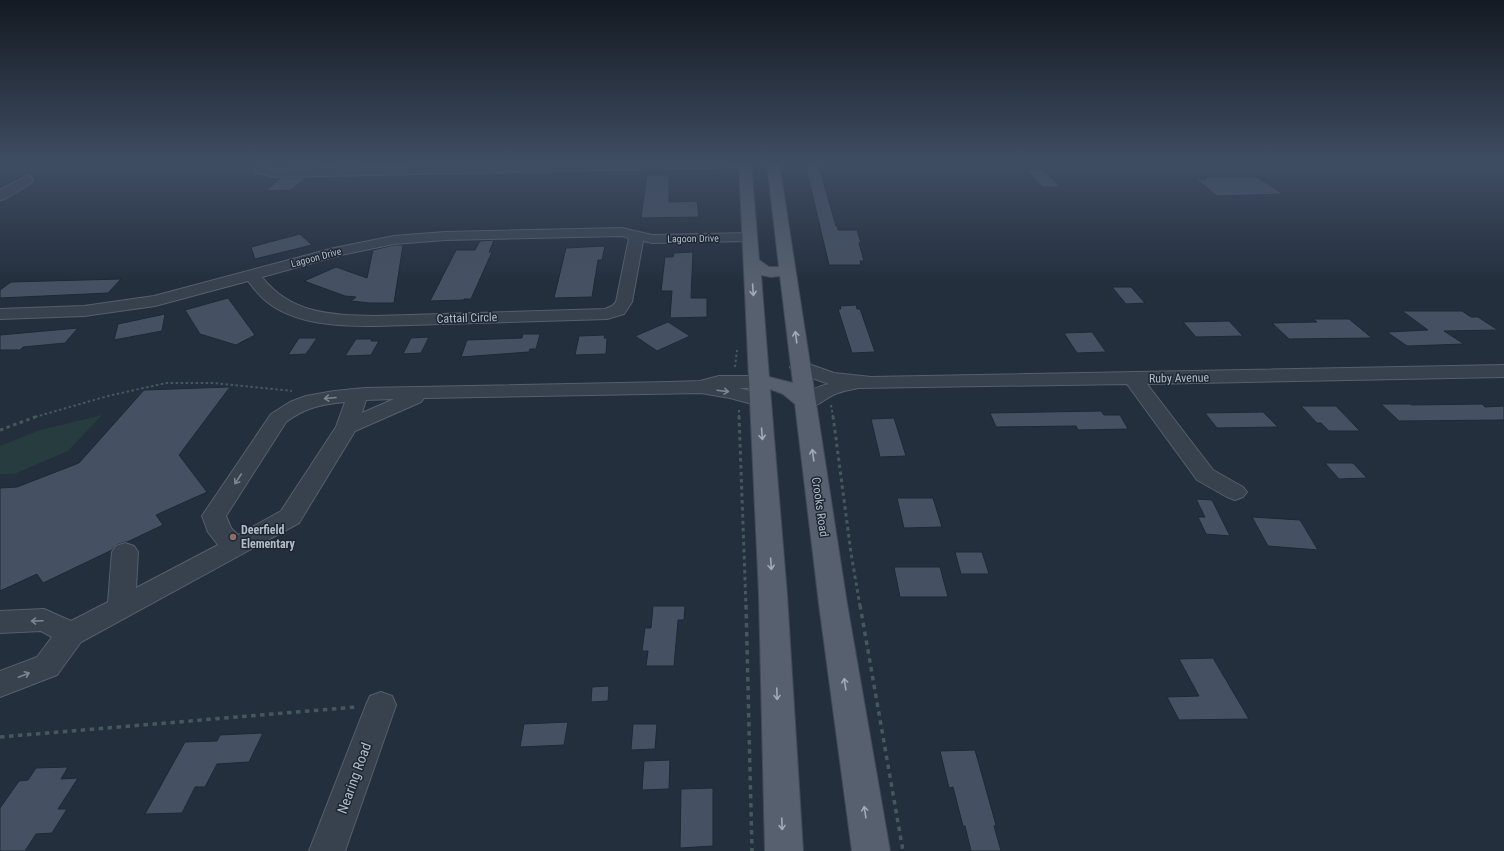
<svg xmlns="http://www.w3.org/2000/svg" width="1504" height="851" font-family="'Roboto Condensed',sans-serif">
  <rect width="100%" height="100%" fill="#242f3e"/>
  <path fill="#263c3f" d="M102,415L68,451L14,474H0V446L37,431Z"/>
  <path fill="#455162" stroke="#1f2835" d="M297,163H321L317,167H292Z
    M805,163H818L836,226H837L838,230H857L861,243H859L864,261H860L861,265H829Z
    M1027,170H1044L1060,187H1042Z
    M647,175H669V202L697,201L699,217L641,218Z
    M1204,177H1257L1283,194L1217,196L1196,179H1206Z
    M280,178H305L291,190L266,191Z
    M300,234L312,245L255,259L251,247Z
    M494,240L489,252H492L471,299H464V300L430,301L456,250H475L480,241Z
    M394,245H403L394,303H370L351,301L356,297L345,296L304,281L336,267L367,278L373,250Z
    M605,246L602,260H598L592,297L554,298L566,248Z
    M693,252L691,298H707V317L670,318L672,291H661L665,257H673L674,253Z
    M121,279L108,293L0,298V290L11,282Z
    M1112,287H1131L1145,303L1126,304Z
    M228,298L255,335L236,345L200,334L185,310Z
    M856,305L857,309H860L875,352L852,353L838,309H841L840,306Z
    M1402,311H1462L1471,317H1478L1498,330L1444,331L1464,344L1407,346L1387,332L1428,330Z
    M165,314L162,331L114,340L118,324Z
    M1313,319H1349L1372,338L1289,339L1272,323L1317,322Z
    M1229,321L1243,336L1196,337L1183,322Z
    M668,322L690,336L657,351L635,336Z
    M78,328L65,343L23,347L20,350H0V335Z
    M1092,332L1106,352L1077,353L1064,333Z
    M523,334H540L536,349H530L529,352L461,357L467,340L522,338Z
    M605,335L604,338H607L606,354L575,355L579,336Z
    M429,337L421,353L403,354L411,338Z
    M299,338H317L306,354L288,355Z
    M356,339H372L371,341H379L371,355L345,356Z
    M230,387L179,455L207,492L156,515L163,525L127,542H125L116,545L112,550L43,583L37,574L0,591V488L17,487L79,463L144,390Z
    M1381,404H1410L1412,405L1482,404L1485,407L1504,406V420L1399,421Z
    M1301,406H1336L1360,431H1329L1321,423H1317Z
    M1101,411L1104,415H1120L1128,429L1078,430L1076,426L996,427L990,413Z
    M1263,412L1278,427L1217,428L1205,413Z
    M894,418L906,456L880,457L871,419Z
    M1325,463H1353L1367,478L1339,479Z
    M897,498H933L942,527L904,528Z
    M1196,499L1212,500L1230,536L1206,534L1198,517H1205Z
    M1252,517L1300,520L1318,550L1268,546Z
    M955,552H982L989,574H961Z
    M894,567H940L948,597H900Z
    M653,606H685L684,620H678L674,666H646L648,651H642L645,628H651Z
    M1213,658L1249,719L1179,720L1167,697L1199,696L1179,659Z
    M609,686L608,701L591,702L592,687Z
    M568,722L564,745L520,747L524,724Z
    M633,724H657L655,749L631,750Z
    M263,733L249,762L217,764L205,787H195L182,813L145,814L185,742L217,741L220,735Z
    M975,750L996,825L994,826L1001,851H971L965,826H963L953,787L949,788L940,751Z
    M670,760L669,789L642,790L644,761Z
    M68,767L61,779L78,778L58,809H67L52,833L36,834L25,851H0V808L19,781L28,780L36,768Z
    M713,788V846L680,848L681,789Z"/>
  <g fill="none" stroke-linecap="round" stroke-linejoin="round">
    <g stroke="#565f6c" stroke-width="2">
      <path id="minor" d="M258,163H271L267,168L276,169L594,163H751L749,166L745,167L276,177L256,173L254,170Z
        M27,176L31,177L33,180L31,183L5,199L0,200V190Z
        M622,228L652,235L750,233L755,234L757,237L755,240L750,241L652,243L643,241L632,302L624,314L607,319L375,326C339,326 295,325 266,301C259,296 254,288 248,281L155,306L84,316L0,319V309L84,306L154,296L334,248L394,236L445,232ZM622,236L629,238L616,302L612,306L605,309L375,316C331,315 291,314 262,277L341,255L394,244L445,240Z
        M800,361L834,373L871,377L1504,365V377L1147,384L1213,470L1243,487L1247,492L1243,497L1235,500L1227,497L1197,480L1127,384L858,388C850,390 841,391 833,395C821,401 814,411 799,407L796,403C803,393 818,386 829,384L793,371L790,367L793,363Z
        M719,376H759L766,378L769,382L766,386L759,388H739L767,396L770,400L767,404L760,406L730,398L701,393L424,398L421,402L355,431L299,523L81,642L57,675L0,697V671L37,657L52,637L41,631L0,633V611L44,609L71,621L108,602L112,552L116,546L125,543L134,546L138,552L136,588L218,545L208,532L202,516L271,414L290,402L306,396L334,391L365,388L669,382L700,381ZM394,399L362,413L366,400ZM345,402L336,427L281,511L238,535L231,528L226,516L286,422C304,408 322,404 345,402Z
        M381,692L392,696L396,705L345,851H309L366,705L370,696Z"/>
    </g>
    <g stroke="#414a57" stroke-width="2">
      <path id="major" d="M739,163H751L759,260L769,267H779L767,163H779L847,604L890,851H852L819,604L795,404L783,394L770,389L787,595L803,851H765L759,595ZM761,275L771,277L780,276L793,383L769,377Z"/>
    </g>
    <path stroke="#44595c" stroke-width="2" stroke-dasharray="2.5 2.5" stroke-linecap="butt" d="M735,367L737,350
      M831,405L833,417
      M739,410V417
      M35,417L108,396L166,383H213L292,391"/>
    <path stroke="#44595c" stroke-width="3" stroke-dasharray="3.5 3.5" stroke-linecap="butt" d="M739,416L746,606
      M833,416L851,553L860,606
      M0,430L38,416"/>
    <path stroke="#44595c" stroke-width="3.5" stroke-dasharray="4.5 4.5" stroke-linecap="butt" d="M746,605L752,851
      M860,605L903,851
      M0,737L356,707"/>
    <use href="#minor" fill="#38414e" fill-rule="evenodd"/>
    <use href="#major" fill="#56606e" fill-rule="evenodd"/>
  </g>
  <defs><path id="oneway-shaft" d="M-6 0H5M1.5-3L5.5 0L1.5 3" fill="none" stroke-width="1.6" stroke-linecap="round" stroke-linejoin="round"/></defs>
  <g stroke="#a1aab7">
    <use href="#oneway-shaft" transform="translate(753 290) rotate(86)"/>
    <use href="#oneway-shaft" transform="translate(796 337) rotate(-98)"/>
    <use href="#oneway-shaft" transform="translate(762 434) rotate(86)"/>
    <use href="#oneway-shaft" transform="translate(813 455) rotate(-98)"/>
    <use href="#oneway-shaft" transform="translate(771 564) rotate(86)"/>
    <use href="#oneway-shaft" transform="translate(845 684) rotate(-99)"/>
    <use href="#oneway-shaft" transform="translate(777 694) rotate(88)"/>
    <use href="#oneway-shaft" transform="translate(865 812) rotate(-99)"/>
    <use href="#oneway-shaft" transform="translate(782 824) rotate(88)"/>
  </g>
  <g stroke="#7c8592">
    <use href="#oneway-shaft" transform="translate(723 391) rotate(7)"/>
    <use href="#oneway-shaft" transform="translate(330 398) rotate(175)"/>
    <use href="#oneway-shaft" transform="translate(238 479) rotate(123)"/>
    <use href="#oneway-shaft" transform="translate(37 621) rotate(178)"/>
    <use href="#oneway-shaft" transform="translate(24 675) rotate(-21)"/>
  </g>
  <linearGradient id="sky" x2="0" y2="1"><stop stop-color="#141a22"/><stop offset="0.58" stop-color="#3f4d63"/><stop offset="1" stop-color="#3f4d63" stop-opacity="0"/></linearGradient>
  <rect width="1504" height="282" fill="url(#sky)"/>
  <circle fill="#8d6e63" stroke="#1d2633" stroke-width="1.5" cx="233" cy="537" r="4"/>
  <g text-anchor="middle" stroke-width="3" stroke-linejoin="round" paint-order="stroke">
    <g font-size="10" fill="#b4bcc9" stroke="#1d2633">
      <text transform="translate(693 238) rotate(-1)" y="4">Lagoon Drive</text>
      <text transform="translate(316 257) rotate(-15)" y="4">Lagoon Drive</text>
    </g>
    <g font-size="12" fill="#b4bcc9" stroke="#1d2633">
      <text transform="translate(467 318) rotate(-2)" y="4">Cattail Circle</text>
      <text transform="translate(1179 378) rotate(-1)" y="4">Ruby Avenue</text>
      <text transform="translate(820 507) rotate(82)" y="4">Crooks Road</text>
    </g>
    <g font-size="12" font-weight="bold" fill="#b4bcc9" stroke="#1d2633" text-anchor="start">
      <text x="241" y="534">Deerfield<tspan x="241" dy="14">Elementary</tspan></text>
    </g>
    <g font-size="14" fill="#b4bcc9" stroke="#1d2633">
      <text transform="translate(354 778) rotate(-70)" y="5">Nearing Road</text>
    </g>
  </g>
</svg>
